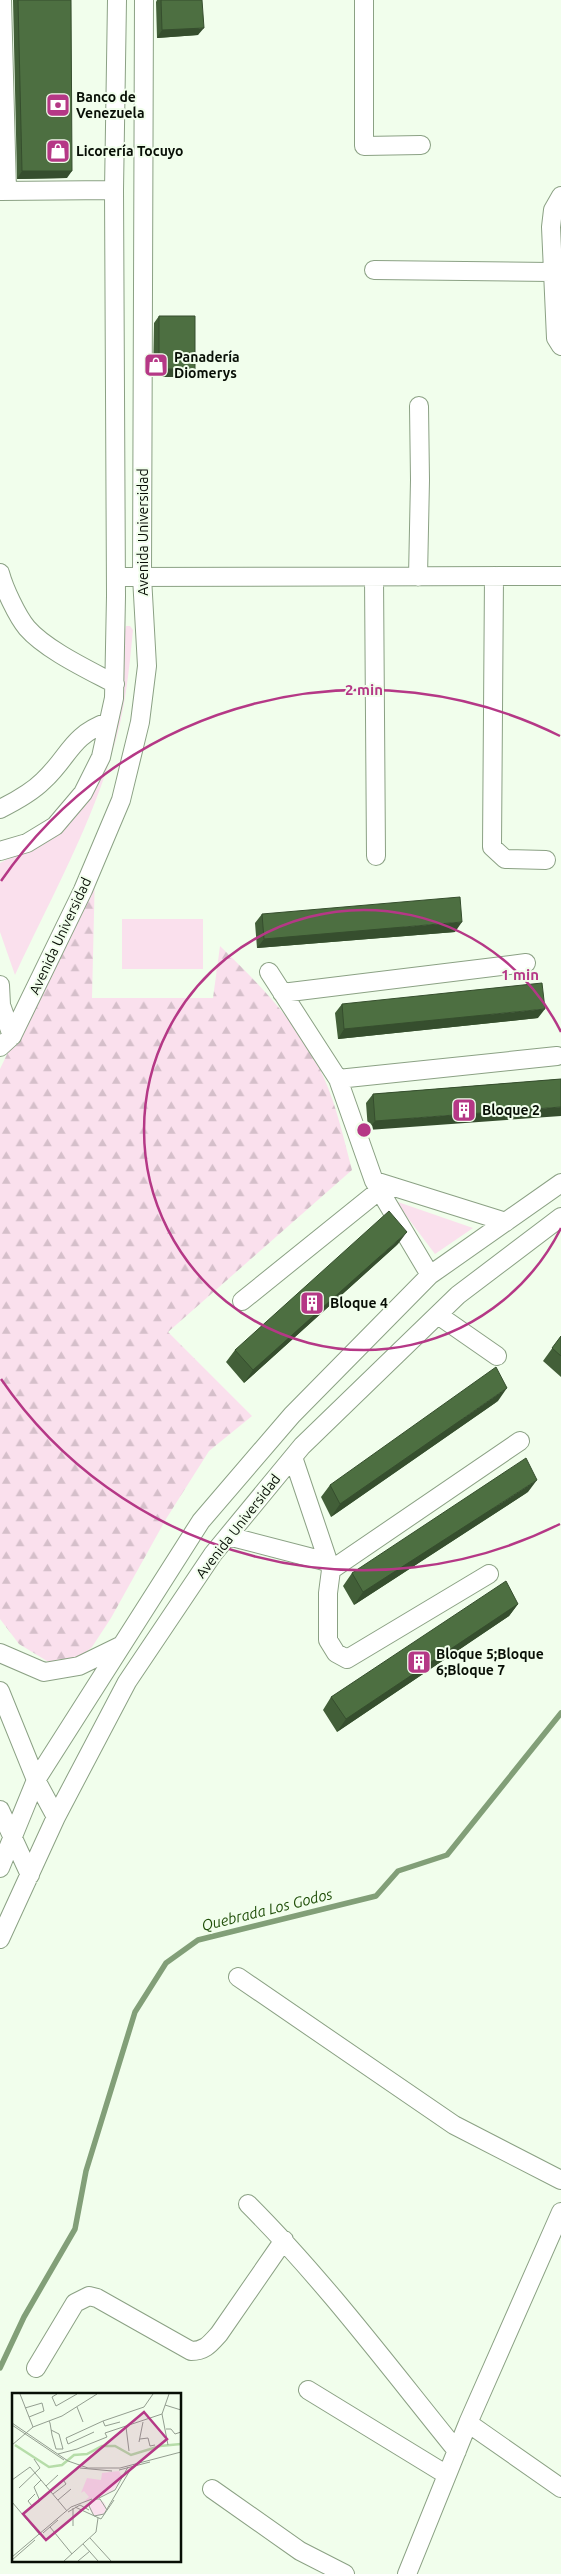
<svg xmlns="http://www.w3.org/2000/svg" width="561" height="2574" font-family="Ubuntu,sans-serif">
  <defs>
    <pattern id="forest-firs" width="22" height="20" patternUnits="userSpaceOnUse" patternTransform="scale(1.25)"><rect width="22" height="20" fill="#fae0ed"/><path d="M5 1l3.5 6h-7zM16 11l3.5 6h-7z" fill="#d5bfca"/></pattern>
  </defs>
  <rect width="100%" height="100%" fill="#f1feec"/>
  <path fill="#fae0ed" d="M126,626H130L133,630C129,671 125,713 112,753C89,830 49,902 15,975L0,932V863L25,850L53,828L102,747Z
    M122,919H203V969H122Z
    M395,1201L473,1228L435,1254Z"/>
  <path fill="url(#forest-firs)" d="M95,871L92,998H213L220,946C259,984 302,1027 324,1078C337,1107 344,1140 352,1170L168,1332L252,1416L209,1451L166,1519L111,1618L92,1647L74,1662L47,1661L19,1644L0,1619V1069Z"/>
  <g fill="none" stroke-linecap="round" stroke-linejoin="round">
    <path stroke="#829f78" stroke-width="5.5" d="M0,2368L24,2317L75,2229L86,2171L135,2012L166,1963L198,1940L376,1896L398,1871L447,1855L561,1713"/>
    <g stroke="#8ba184" stroke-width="20">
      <path id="minor" d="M2,0L7,191
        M364,0V146L421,145
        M0,191L114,190
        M561,196L553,210L551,227L556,338L561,346
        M374,270L551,272
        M0,573C4,588 17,616 27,628C46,650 89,670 115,684
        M494,576L492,847L505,859L546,860
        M116,577L561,576
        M374,577L376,856
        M418,577L420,480L419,406
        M0,809C14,802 32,792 43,781C70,756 70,736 108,722
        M0,851L27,843L55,826L83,793L101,757L114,698L116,596L114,190L117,0
        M269,972L338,1079L374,1181L430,1275
        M0,985L1,1005L12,1036L0,1047
        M282,993L526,963
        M12,1036L83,890L121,800L140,722L147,666L142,577L144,0
        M338,1079L557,1056
        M375,1181L506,1222
        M242,1301L386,1185
        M438,1315L497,1356
        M293,1457L331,1570L328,1593V1640L336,1653L347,1659L489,1574
        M228,1536L328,1562
        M331,1570L520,1441
        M0,1653L44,1672L79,1666L122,1645
        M0,1691L36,1780L56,1817
        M0,1810L30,1875
        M0,1868L36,1780L201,1521L292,1415L430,1275L561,1183
        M0,1939L56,1817L127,1682L213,1554L302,1446L458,1295L561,1217
        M238,1977L454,2125L561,2180
        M248,2204C324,2280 389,2367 457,2451
        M36,2368L75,2303L89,2296L97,2298L191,2351C205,2351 210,2344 219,2334L284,2240
        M308,2390L447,2475
        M468,2423L561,2488
        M212,2489L300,2551L345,2574
        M407,2574L468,2423L561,2212"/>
    </g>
    <use href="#minor" stroke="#fff" stroke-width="18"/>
  </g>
  <path fill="#425f38" d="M13,0H71L67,178L17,179Z
    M157,0H202L198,35L157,38L156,2Z
    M159,316L195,369L189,377H153L154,323Z
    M262,914L455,932L257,948L255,923Z
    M342,1004L538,1018L338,1039L335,1013Z
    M561,1079L368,1130L366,1103L373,1094Z
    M398,1244L244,1383L226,1362L235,1350Z
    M561,1336V1377L543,1361Z
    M498,1401L331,1517L321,1497L330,1485Z
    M528,1492L354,1605L343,1586L352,1573Z
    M518,1604L509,1616L337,1732L323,1710L331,1697Z"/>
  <path fill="#364e2e" d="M204,28L198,35L157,38L162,30Z
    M22,171H72L67,178L17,179Z
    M159,369H195L189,377H153Z
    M462,922L455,932L257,948L264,939Z
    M545,1009L538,1018L338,1039L344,1029Z
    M561,1107V1116L368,1130L375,1121Z
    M407,1232L398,1244L244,1383L253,1370Z
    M507,1388L498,1401L331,1517L340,1504Z
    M537,1480L528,1492L354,1605L363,1592Z
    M518,1604L509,1616L337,1732L346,1719Z"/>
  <path fill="#4d6f41" stroke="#364e2e" d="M18,0H71L72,171H22Z
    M161,0H202L204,28L162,30Z
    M159,316H195V369H159Z
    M460,897L462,922L264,939L262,914Z
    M542,983L545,1009L344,1029L342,1004Z
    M561,1079V1107L375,1121L373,1094Z
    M389,1211L407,1232L253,1370L235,1350Z
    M561,1336V1356L552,1348Z
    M496,1367L507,1388L340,1504L330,1485Z
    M526,1458L537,1480L363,1592L352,1573Z
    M506,1581L518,1604L346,1719L331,1697Z"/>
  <g fill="none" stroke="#b53886" stroke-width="2.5">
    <path d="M561 1228A220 220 0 1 1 561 1032"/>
    <path d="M560 1524A440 440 0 0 1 1 1379M1 881A440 440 0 0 1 560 736"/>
  </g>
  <defs>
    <g id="bank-square" transform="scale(1.25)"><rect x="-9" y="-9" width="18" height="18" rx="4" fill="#b53886" stroke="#f1feec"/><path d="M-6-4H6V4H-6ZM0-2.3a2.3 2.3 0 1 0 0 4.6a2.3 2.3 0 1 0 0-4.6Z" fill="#fff"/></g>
    <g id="shop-square" transform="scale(1.25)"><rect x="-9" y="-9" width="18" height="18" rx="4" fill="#b53886" stroke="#f1feec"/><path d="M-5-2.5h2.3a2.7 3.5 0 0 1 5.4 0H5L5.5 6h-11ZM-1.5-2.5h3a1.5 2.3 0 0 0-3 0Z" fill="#fff"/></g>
    <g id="building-square" transform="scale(1.25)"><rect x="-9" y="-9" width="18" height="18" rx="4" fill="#b53886" stroke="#f1feec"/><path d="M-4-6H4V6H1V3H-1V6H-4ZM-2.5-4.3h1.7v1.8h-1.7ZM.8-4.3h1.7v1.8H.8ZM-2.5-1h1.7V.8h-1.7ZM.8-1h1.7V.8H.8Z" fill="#fff"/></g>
  </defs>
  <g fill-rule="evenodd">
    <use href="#bank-square" x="58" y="105"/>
    <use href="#shop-square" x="58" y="151"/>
    <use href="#shop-square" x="156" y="365"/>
    <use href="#building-square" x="464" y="1110"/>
    <use href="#building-square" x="312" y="1303"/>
    <use href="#building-square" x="419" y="1662"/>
  </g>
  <g text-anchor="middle" stroke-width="4" stroke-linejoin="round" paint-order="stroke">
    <g font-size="14" font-weight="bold" fill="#070e05" stroke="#f1feec" text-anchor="start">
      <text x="76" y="102">Banco de<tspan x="76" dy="16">Venezuela</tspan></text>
      <text x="76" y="156">Licorería Tocuyo</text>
      <text x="174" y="362">Panadería<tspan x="174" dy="16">Diomerys</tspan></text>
      <text x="482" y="1115">Bloque 2</text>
      <text x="330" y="1308">Bloque 4</text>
      <text x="436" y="1659">Bloque 5;Bloque<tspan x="436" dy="16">6;Bloque 7</tspan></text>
    </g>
    <g font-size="14" fill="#070e05" stroke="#f1feec">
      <text transform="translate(143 532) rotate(-90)" y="5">Avenida Universidad</text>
      <text transform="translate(60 936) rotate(-65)" y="5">Avenida Universidad</text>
      <text transform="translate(238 1526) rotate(-52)" y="5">Avenida Universidad</text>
    </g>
    <g font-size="15" font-style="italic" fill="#21500a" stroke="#f1feec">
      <text transform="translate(267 1910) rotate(-14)" y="5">Quebrada Los Godos</text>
    </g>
  </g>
  <g transform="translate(12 2393)">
    <rect width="169" height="169" fill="#f1feec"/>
    <path d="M78 115a8 8 0 1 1 16 0a8 8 0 1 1-16 0Z" fill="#fae0ed"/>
    <path d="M107,78L110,84L101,98L71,109L77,104L72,98L69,100L75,85L89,87L90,80Z" fill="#fae0ed"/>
    <path fill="none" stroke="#b6dda9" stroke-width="2.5" d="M3,52L37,74L50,72L62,62L75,61L90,53H103L119,62L148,53L169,51"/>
    <path fill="none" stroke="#939e90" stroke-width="1" d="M8,1L21,34M45,1L40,4L44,13L65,1M153,12L169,17M65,14L71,29M13,15L30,10L32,18L17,24M37,28L38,30L40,42L44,56H51L47,41L39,37M91,28L93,33L108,29M0,30L56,68L76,75H108L169,59M0,32L52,67M114,34L117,58M154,36H159L163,41L169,39M82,39L56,51L54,45L91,28L132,14L141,1M128,46L136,45L138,53L143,52M127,49L131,29M0,52L21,34L50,23L85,1M156,52L150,21L157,1M46,61L65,56L95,44L93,40L150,21M68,75L100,78M107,77L138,69M0,87L18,74L55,118M34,93L46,82M7,95L28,75L22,66M23,101L16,108L20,113L28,108L22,94L29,87M41,101L54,91L52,88M87,105L103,97L116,74M46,107L59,96M0,109L28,142M63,114L89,126L102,107M61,115V133M95,117L88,106H82L77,113L82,123L92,121L111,89L120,74M56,119L68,112L77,117M38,134L60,161M31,140L46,127M78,145L99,168M71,151L86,168M0,164L59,114L80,106M0,167L23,147M52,168L84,139L86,125M66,168L78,158"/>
    <path fill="#b53886" fill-opacity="0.15" stroke="#b53886" stroke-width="2.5" d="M132,19L155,46L34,147L11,121Z"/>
    <rect width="169" height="169" fill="none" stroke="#070e05" stroke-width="2.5"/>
  </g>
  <circle cx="364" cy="1130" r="8" fill="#b53886" stroke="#f1feec" stroke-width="2.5"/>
  <g font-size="15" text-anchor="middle" font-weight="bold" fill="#b53886" stroke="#f1feec" stroke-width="4" stroke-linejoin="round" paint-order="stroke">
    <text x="364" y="695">2 min</text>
    <text x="520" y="980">1 min</text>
  </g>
</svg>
